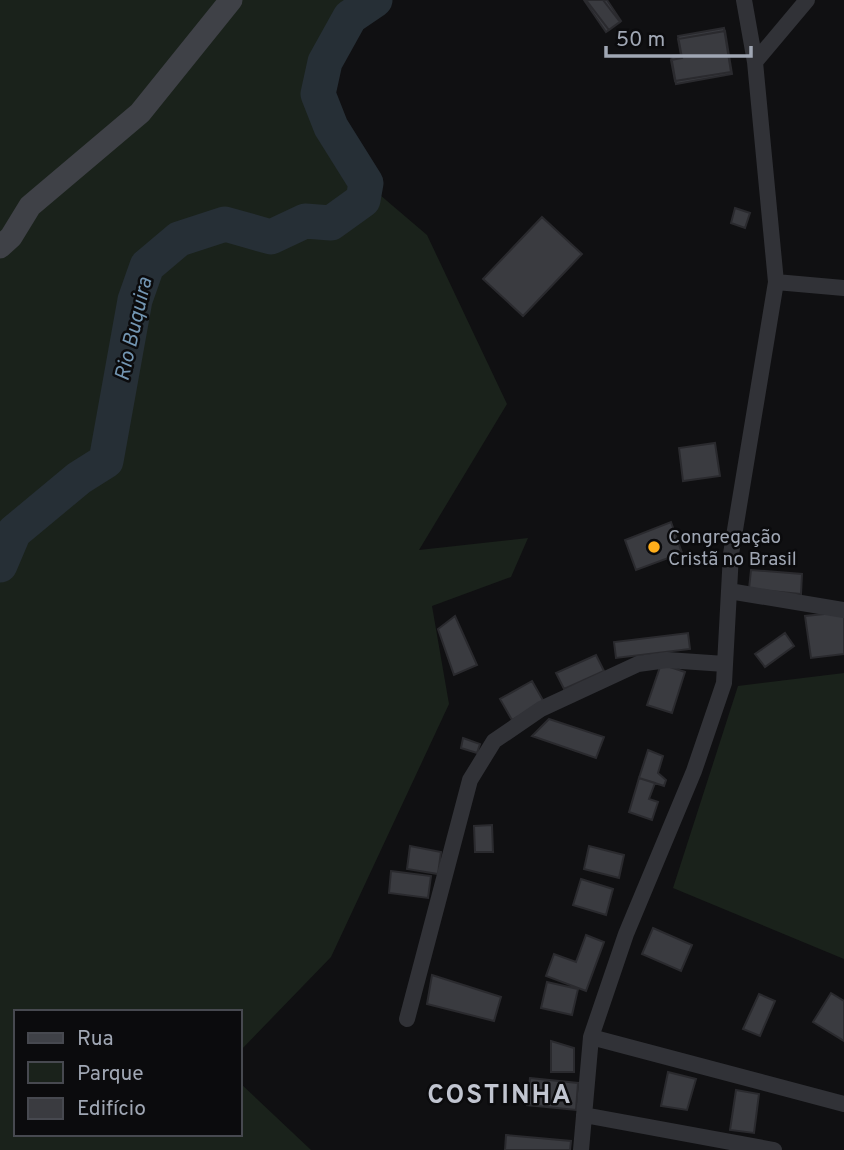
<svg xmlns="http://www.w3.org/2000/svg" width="844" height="1150" font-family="Overpass,sans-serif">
  <rect width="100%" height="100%" fill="#101012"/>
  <path fill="#1a221b" d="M0,0H374L350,17L323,106L366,183L427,235L507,404L419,550L528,538L511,577L432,606L449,704L331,957L240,1051V1012H16V1134H240V1083L311,1150H0Z
    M844,673V959L673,888L738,686Z"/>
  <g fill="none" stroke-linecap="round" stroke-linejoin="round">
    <path stroke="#262f36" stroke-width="35" d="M0,565L14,532L79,478L106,461L135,300L147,266L179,239L225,224L271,237L305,221L331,223L363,200L366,183L331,127L318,94L325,62L350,17L375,0"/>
  </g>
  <path fill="#3a3b40" stroke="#2a2a2e" stroke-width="2" d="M584,0H607L621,21L606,32Z
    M586,0H603L620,22L609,30Z
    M724,28L731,72L675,81L671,60L682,58L678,36Z
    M725,31L732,74L676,84L671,56L681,55L678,39Z
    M735,208L750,213L745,228L731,223Z
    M542,217L582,254L523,316L483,279Z
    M715,443L720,476L683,481L679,448Z
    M671,522L682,553L636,570L625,540Z
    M751,570L802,574L801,594L749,589Z
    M844,612V654L811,658L805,616Z
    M455,616L477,665L454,675L438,629Z
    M688,633L690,649L616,658L614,642Z
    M785,633L794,646L765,667L755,654Z
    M596,655L604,671L564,689L556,673Z
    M661,664L685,672L672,713L647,705Z
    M532,681L544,702L512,720L500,699Z
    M549,719L604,737L596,758L532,736Z
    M463,738L480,744L477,753L461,748Z
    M648,750L663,756L658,773L666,780L664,786L639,778Z
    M639,778L655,783L649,799L658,802L652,820L629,812Z
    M492,825L493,852H475L474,826Z
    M410,846L441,852L438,874L407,869Z
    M589,846L624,855L619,878L584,869Z
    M391,871L431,876L428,898L389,893Z
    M581,879L613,889L606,915L573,905Z
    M653,928L692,945L681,971L642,954Z
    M586,935L604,942L586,991L546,976L554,954L576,962Z
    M432,975L501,997L494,1021L427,1004Z
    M547,982L578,989L572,1015L541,1008Z
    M831,993L844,1001V1041L813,1022Z
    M759,994L775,1001L760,1036L743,1029Z
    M551,1041L574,1048V1072H551Z
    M668,1072L696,1079L687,1110L661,1106Z
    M530,1078L578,1083L576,1110L527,1105Z
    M736,1090L759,1094L754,1133L730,1130Z
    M506,1135L571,1141L570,1150H505Z"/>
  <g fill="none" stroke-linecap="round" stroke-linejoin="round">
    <path stroke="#313237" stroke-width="16" d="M755,62L807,0
      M776,282L844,288
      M729,591L844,610
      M407,1019L470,780L494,741L541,709L638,664L667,660L725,664
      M591,1037L844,1104
      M584,1115L774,1150
      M581,1150L591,1037L626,934L694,771L724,683L731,554L776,282L755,62L744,0"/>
    <path stroke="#3f4147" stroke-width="23" d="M0,247L11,237L30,206L140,113L231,0"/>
  </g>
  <circle fill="#ffae1b" stroke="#0b0b0d" stroke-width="2.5" cx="654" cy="547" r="7"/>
  <g text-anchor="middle" stroke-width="5" stroke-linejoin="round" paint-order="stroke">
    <g font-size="19" fill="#a0a7b4" stroke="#0b0b0d" text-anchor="start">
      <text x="668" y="543">Congregação<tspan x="668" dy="22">Cristã no Brasil</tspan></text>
    </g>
    <g font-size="21" font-style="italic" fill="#7396b3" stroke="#0b0b0d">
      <text transform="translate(133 329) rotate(-77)" y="7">Rio Buquira</text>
    </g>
    <g font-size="26" font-weight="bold" letter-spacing="2" fill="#c1c5d0" stroke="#0b0b0d">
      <text x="500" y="1103">COSTINHA</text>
    </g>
  </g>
  <rect x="14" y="1010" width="228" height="126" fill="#0b0b0d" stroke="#474950" stroke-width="2"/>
  <rect x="28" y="1033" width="35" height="10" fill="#3f4147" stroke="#474950" stroke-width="2"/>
  <text x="77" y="1045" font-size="21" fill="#a0a7b4">Rua</text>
  <rect x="28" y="1062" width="35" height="21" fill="#1a221b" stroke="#474950" stroke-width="2"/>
  <text x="77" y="1080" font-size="21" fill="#a0a7b4">Parque</text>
  <rect x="28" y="1098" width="35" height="21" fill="#3a3b40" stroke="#474950" stroke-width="2"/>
  <text x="77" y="1115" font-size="21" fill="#a0a7b4">Edifício</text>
  <path d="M606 46v10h145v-10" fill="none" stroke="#a0a7b4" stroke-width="3.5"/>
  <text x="616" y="46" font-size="21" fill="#a0a7b4" stroke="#0b0b0d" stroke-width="5" paint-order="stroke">50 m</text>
</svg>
